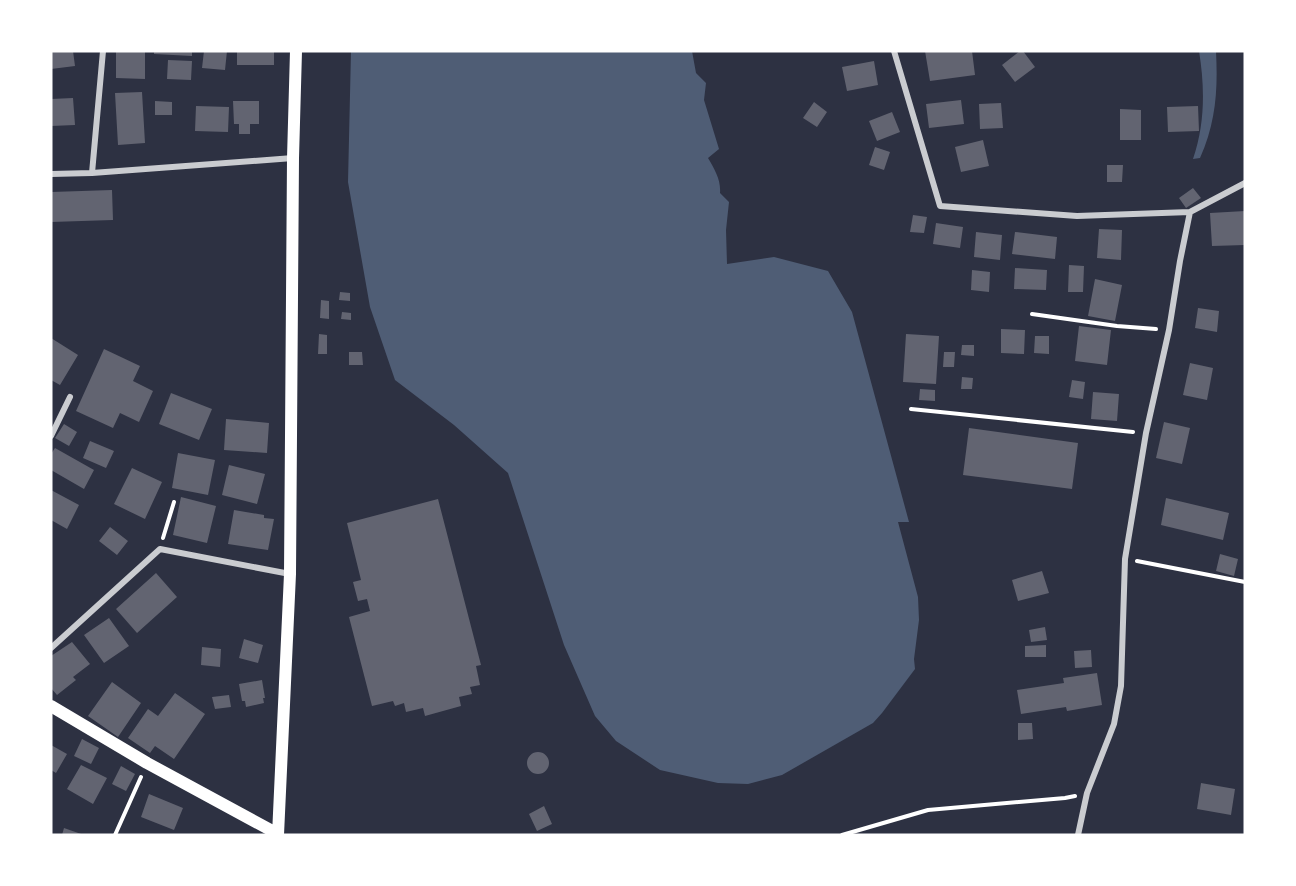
<svg xmlns="http://www.w3.org/2000/svg" width="1296" height="886" font-family="'Work Sans',sans-serif">
  <rect width="100%" height="100%" fill="#2d3142"/>
  <path fill="#4f5d75" d="M351,51H692L696,73L706,83L704,100L719,149L708,158C715,170 721,180 720,193L729,202L726,230L727,264L774,257L828,271L852,312L909,522H898L918,597L919,620L914,659L915,669L882,713L873,723L782,775L748,784L718,783L660,770L616,741L595,716L564,645L508,473L454,425L395,380L370,307L348,182Z
    M1199,51H1216C1218,90 1216,122 1200,158L1193,159C1205,124 1205,88 1199,51Z"/>
  <path fill="#626471" d="M51,51H73L75,66L51,69Z
    M116,51H145V79L116,78Z
    M154,51H192V56L154,54Z
    M204,51H227L225,70L202,68Z
    M237,51H274V65H237Z
    M925,51H972L975,75L930,81Z
    M1020,51H1023L1035,67L1015,82L1002,65Z
    M168,60L192,61L191,80L167,79Z
    M874,61L878,85L847,91L842,67Z
    M142,92L145,143L118,145L115,93Z
    M73,98L75,125L51,126V99Z
    M961,100L964,124L929,128L926,104Z
    M155,101L172,102V115H155Z
    M233,101H259V124H250V134H239V124H234Z
    M814,102L827,112L817,127L803,118Z
    M1001,103L1003,128L980,129L979,104Z
    M196,106L229,107L228,132L195,131Z
    M1198,106L1199,131L1168,132L1167,107Z
    M1120,109L1141,110V140H1120Z
    M892,112L900,132L877,141L869,121Z
    M983,140L989,166L961,172L955,147Z
    M875,147L890,152L884,170L869,165Z
    M1107,165H1123L1122,182H1107Z
    M1193,188L1201,198L1186,208L1179,198Z
    M112,190L113,220L51,222V192Z
    M1245,211V245L1212,246L1210,213Z
    M913,215L927,217L924,233L910,232Z
    M936,223L963,227L960,248L933,244Z
    M1099,229L1122,230L1121,260L1097,258Z
    M976,232L1002,235L1000,260L974,257Z
    M1015,232L1057,237L1055,259L1012,254Z
    M1069,265L1084,266L1083,292H1068Z
    M1015,268L1047,270L1046,290L1014,289Z
    M972,270L990,272L989,292L971,290Z
    M1095,279L1122,285L1115,321L1088,316Z
    M340,292L350,293V301L339,300Z
    M321,300L329,301V319L320,318Z
    M1198,308L1219,311L1217,332L1195,328Z
    M342,312L351,313V320L341,319Z
    M1079,326L1111,330L1107,365L1075,361Z
    M1001,329L1025,330L1024,354L1001,353Z
    M319,334L327,335V354H318Z
    M906,334L939,336L936,384L903,382Z
    M1035,336H1049V354L1034,353Z
    M51,338L78,355L60,385L51,380Z
    M962,345H974V356L961,355Z
    M104,349L140,366L133,381L153,391L139,422L120,413L113,428L76,411Z
    M349,352H362L363,365H349Z
    M944,352H955L954,367H943Z
    M1190,363L1213,368L1207,400L1183,395Z
    M962,377L973,378L972,389H961Z
    M1072,380L1085,382L1083,399L1069,397Z
    M920,389L935,390V401L919,400Z
    M1093,392L1119,394L1117,421L1091,419Z
    M171,393L212,409L199,440L159,424Z
    M226,419L269,423L267,453L224,450Z
    M1164,422L1190,428L1182,464L1156,458Z
    M64,424L77,432L69,446L55,438Z
    M969,428L1078,443L1072,489L963,475Z
    M90,441L114,451L106,468L83,458Z
    M55,448L94,470L84,489L51,470V454Z
    M178,453L215,460L208,495L172,488Z
    M229,465L265,474L257,504L222,495Z
    M132,468L162,482L145,519L114,504Z
    M51,490L79,505L67,529L51,520Z
    M181,497L216,506L207,543L173,535Z
    M1166,498L1229,513L1223,540L1161,525Z
    M438,499L481,665L476,666L480,685L470,687L472,694L459,697L461,706L425,716L423,708L406,712L404,703L395,706L393,701L372,706L349,617L370,611L367,599L358,601L353,582L361,580L347,523Z
    M234,510L264,515V518L274,519L268,550L228,544Z
    M110,527L128,541L117,555L99,541Z
    M1220,554L1238,559L1234,576L1216,571Z
    M1042,571L1049,593L1018,601L1012,580Z
    M156,573L177,597L137,633L116,609Z
    M109,618L129,646L104,663L84,635Z
    M1045,627L1047,640L1031,642L1029,630Z
    M244,639L263,645L258,663L239,658Z
    M72,642L90,664L73,677L76,680L57,695L51,688V656Z
    M1046,645V657H1025V646Z
    M202,647L221,649L220,667L201,665Z
    M1091,650L1092,667L1075,668L1074,651Z
    M1097,673L1102,705L1067,711L1066,707L1021,714L1017,690L1064,683L1063,678Z
    M262,680L265,698H263L264,703L246,707L245,701H242L239,684Z
    M112,682L141,703L118,737L88,716Z
    M175,693L205,714L174,759L155,746L150,753L128,738L148,709L158,716Z
    M229,695L231,707L215,709L212,697Z
    M1018,723H1032L1033,739L1018,740Z
    M82,739L99,748L91,764L74,756Z
    M51,745L67,754L56,773L51,770Z
    M527 763a11 11 0 1 1 22 0a11 11 0 1 1-22 0Z
    M81,765L107,778L93,804L67,789Z
    M121,766L135,774L126,791L112,784Z
    M1201,783L1235,789L1231,815L1197,809Z
    M149,794L183,808L174,830L141,817Z
    M544,806L552,824L537,831L529,814Z
    M64,828L84,835H62Z"/>
  <g fill="none" stroke-linecap="round" stroke-linejoin="round">
    <path stroke="#fff" stroke-width="4" d="M1032,314L1117,326L1156,329
      M911,409L1133,432
      M163,538L174,502
      M1137,561L1245,582
      M115,835L141,777
      M842,835L928,810L1065,798L1075,796"/>
    <path stroke="#caccd0" stroke-width="6" d="M894,51L940,206L1077,216L1190,212L1245,183
      M92,173L103,51
      M51,174L92,173L293,158
      M51,436L70,397
      M51,648L160,549L290,574
      M1078,835L1087,793L1114,724L1121,686L1125,559L1146,433L1169,330L1180,261L1190,212"/>
    <path stroke="#fff" stroke-width="12" d="M51,706L147,763L278,834
      M278,835L290,574L293,158L296,51"/>
  </g>
  <rect width="1296" height="886" fill="none" stroke="#ffffff" stroke-width="105"/>
</svg>
